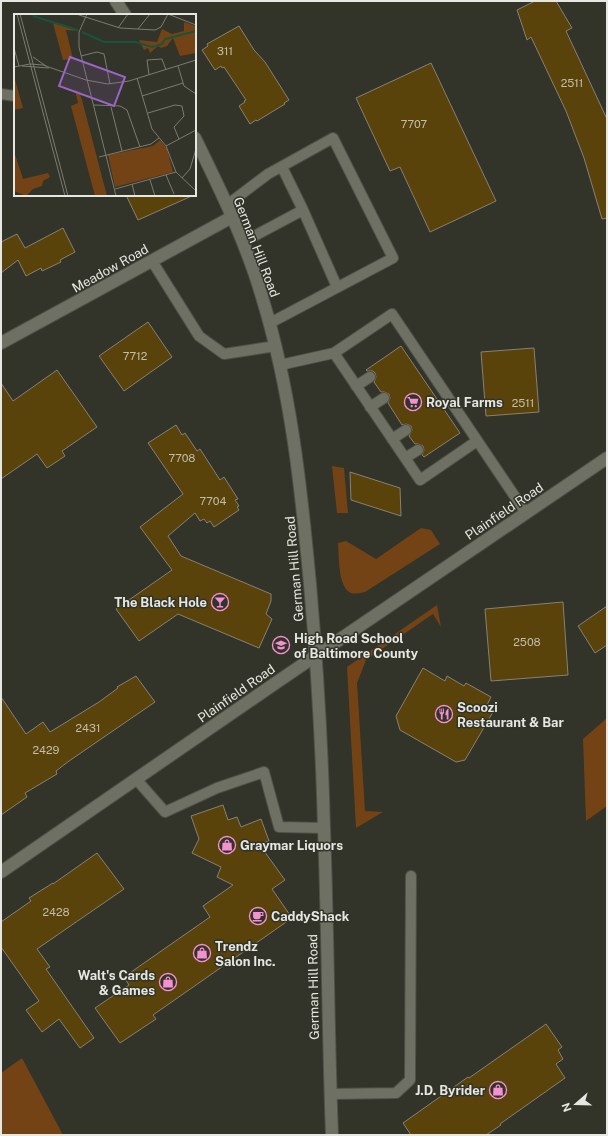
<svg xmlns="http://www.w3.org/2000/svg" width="608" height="1136" font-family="'Public Sans',sans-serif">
  <rect width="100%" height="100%" fill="#323329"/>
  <path fill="#744315" d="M332,466L344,468L348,513H337Z
    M421,528L431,530L440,544L365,592C360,593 354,595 349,592C338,584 339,556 338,543L346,541L376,559Z
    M437,605L441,627L433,614L366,660L357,683L365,811L383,812L356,828L347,667Z
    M607,718V806L586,821L583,739Z
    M22,1058L63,1135H1V1073Z"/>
  <path fill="#59430a" stroke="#878176" d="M535,1H556L572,28L566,31L607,119V218L602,219L584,158L566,111L531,37L527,40L517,10Z
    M239,26L254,50L265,62L289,100L284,103L285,104L257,121L256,120L250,124L239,106L245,102L244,101L246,100L224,67L222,68L221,66L215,70L202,50L208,46L207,44Z
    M431,63L496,201L430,232L400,167L390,171L356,98Z
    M126,195H194L138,220Z
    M63,228L75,252L60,260L61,262L42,271L41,268L26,276L18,260L1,273V242L17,234L25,248Z
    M148,322L172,357L124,391L99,356Z
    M401,346L460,433L424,457L422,455L424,450L423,446L418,444H415L409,436L412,430L411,426L406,424L402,425L388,403L390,398L389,394L384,392H381L374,382L376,377L375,373L373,371H367L366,370Z
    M534,348L539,412L486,416L481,352Z
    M57,370L97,427L62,451L65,456L47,468L37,454L1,479V383L13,401Z
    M176,425L182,435L185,433L197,451L200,449L220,480L224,477L238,499L235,500L239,506L237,507L239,510L214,527L210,521L207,523L204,519L200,521L195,513L168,536L181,556L271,594V601L266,614L272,619L259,648L178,614L139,641L116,609L172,570L140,527L183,494L148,443Z
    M350,472L400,488L401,516L351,500Z
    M563,602L568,675L491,681L485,609Z
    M607,606V645L595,653L578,626Z
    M423,668L445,681L447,676L464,686L466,683L491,697L486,707L493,712L465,760L456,762L400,730L396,716Z
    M136,676L155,702L69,761L56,771L57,774L25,793L27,797L1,815V697L26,734L43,722L50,732L99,702L118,688L117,687Z
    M223,805L228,820L237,817L241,827L261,819L269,841L259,844L285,880L272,889L292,918L153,1015L156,1019L120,1043L95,1008L129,985L124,977L210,917L203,906L233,885L217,877L221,867L192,853L199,839L191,816Z
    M97,853L124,889L37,949L50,967L46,969L94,1038L80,1048L59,1019L42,1032L26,1010L39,1001L1,947V922L31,901L29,898L53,883V884Z
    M546,1024L562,1047L558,1050L563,1059L556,1064L565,1078L500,1124L501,1125L486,1135H411L403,1123L468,1077L469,1078Z"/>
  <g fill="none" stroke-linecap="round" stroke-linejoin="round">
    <g stroke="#4f5047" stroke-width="12">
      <path id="service" d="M1,94L15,96
        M227,205L268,174L333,138L393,258L270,323
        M303,210L337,287
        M243,242L303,210L282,167
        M152,261L199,336L224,354L276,346
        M334,353L392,314L526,513
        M280,365L334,353L420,480L477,441
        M356,386L370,377
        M370,407L384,398
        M392,439L406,430
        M405,458L418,450
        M136,779L165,812L217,788L264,772L279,827L324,828
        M330,1094L396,1093L410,1080L411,876"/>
    </g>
    <g stroke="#4f5047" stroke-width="14">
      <path id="minor" d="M1,343L232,217
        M1,872L280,680L607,458"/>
    </g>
    <g stroke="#4f5047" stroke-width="14">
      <path id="tertiary" d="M116,1L125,15
        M195,138C220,189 246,242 262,297C291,391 301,487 310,584C317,665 322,747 324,829C328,931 328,1033 332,1135"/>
    </g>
    <use href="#service" stroke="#6f7064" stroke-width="10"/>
    <use href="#minor" stroke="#6f7064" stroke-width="12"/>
    <use href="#tertiary" stroke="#6f7064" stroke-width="12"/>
  </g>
  <defs>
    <g id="supermarket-ring" transform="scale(0.9)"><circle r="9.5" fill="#323329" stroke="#f590d1" stroke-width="1.5"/><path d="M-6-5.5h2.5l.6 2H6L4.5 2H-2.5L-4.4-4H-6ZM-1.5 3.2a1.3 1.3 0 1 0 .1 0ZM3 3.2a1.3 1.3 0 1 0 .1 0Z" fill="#f590d1"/></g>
    <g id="bar-ring" transform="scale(0.9)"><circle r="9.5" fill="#323329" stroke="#f590d1" stroke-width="1.5"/><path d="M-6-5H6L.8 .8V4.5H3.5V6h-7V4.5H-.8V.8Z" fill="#f590d1"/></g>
    <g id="school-ring" transform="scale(0.9)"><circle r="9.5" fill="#323329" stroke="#f590d1" stroke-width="1.5"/><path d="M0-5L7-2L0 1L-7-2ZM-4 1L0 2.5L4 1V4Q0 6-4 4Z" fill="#f590d1"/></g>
    <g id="restaurant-ring" transform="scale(0.9)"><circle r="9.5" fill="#323329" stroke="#f590d1" stroke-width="1.5"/><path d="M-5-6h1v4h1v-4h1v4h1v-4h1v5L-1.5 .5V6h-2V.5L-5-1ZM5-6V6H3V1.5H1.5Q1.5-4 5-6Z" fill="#f590d1"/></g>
    <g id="shop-ring" transform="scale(0.9)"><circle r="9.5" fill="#323329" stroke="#f590d1" stroke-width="1.5"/><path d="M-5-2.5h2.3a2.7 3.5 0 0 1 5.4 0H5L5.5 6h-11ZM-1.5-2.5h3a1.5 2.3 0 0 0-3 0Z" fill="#f590d1"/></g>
    <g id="cafe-ring" transform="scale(0.9)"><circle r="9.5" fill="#323329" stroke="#f590d1" stroke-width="1.5"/><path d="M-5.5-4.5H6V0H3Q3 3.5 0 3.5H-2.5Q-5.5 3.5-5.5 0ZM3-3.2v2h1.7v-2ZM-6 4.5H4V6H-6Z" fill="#f590d1"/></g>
  </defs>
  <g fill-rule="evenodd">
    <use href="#supermarket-ring" x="413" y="402"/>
    <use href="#bar-ring" x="220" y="602"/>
    <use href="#school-ring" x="281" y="645"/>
    <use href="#restaurant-ring" x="444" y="714"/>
    <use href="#shop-ring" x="227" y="845"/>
    <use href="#cafe-ring" x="258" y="916"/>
    <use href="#shop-ring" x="202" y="953"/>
    <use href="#shop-ring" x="168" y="982"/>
    <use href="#shop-ring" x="498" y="1090"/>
  </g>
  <g text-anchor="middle" stroke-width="3" stroke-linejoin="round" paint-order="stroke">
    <g font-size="11" fill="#c3beaa">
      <text x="225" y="55">311</text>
      <text x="572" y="87">2511</text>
      <text x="414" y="128">7707</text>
      <text x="135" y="360">7712</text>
      <text x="523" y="407">2511</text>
      <text x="182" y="462">7708</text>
      <text x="213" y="505">7704</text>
      <text x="527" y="646">2508</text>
      <text x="88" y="732">2431</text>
      <text x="46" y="754">2429</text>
      <text x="56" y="916">2428</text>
    </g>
    <g font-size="13" fill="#e6e7e0" stroke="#323329">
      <text transform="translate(257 247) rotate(69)" y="5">German Hill Road</text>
      <text transform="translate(110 268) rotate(-29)" y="5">Meadow Road</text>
      <text transform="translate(504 511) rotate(-34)" y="5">Plainfield Road</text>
      <text transform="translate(294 569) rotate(-95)" y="5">German Hill Road</text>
      <text transform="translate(236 693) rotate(-35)" y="5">Plainfield Road</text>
      <text transform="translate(313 987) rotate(-91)" y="5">German Hill Road</text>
    </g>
    <g font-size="13" font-weight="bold" fill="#e6e7e0" stroke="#323329" text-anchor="start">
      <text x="426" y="407">Royal Farms</text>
      <text x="207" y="607" text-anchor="end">The Black Hole</text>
      <text x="294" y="643">High Road School<tspan x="294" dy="15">of Baltimore County</tspan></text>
      <text x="457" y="712">Scoozi<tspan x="457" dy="15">Restaurant &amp; Bar</tspan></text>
      <text x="240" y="850">Graymar Liquors</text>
      <text x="271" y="921">CaddyShack</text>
      <text x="215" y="951">Trendz<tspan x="215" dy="15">Salon Inc.</tspan></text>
      <text x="155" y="980" text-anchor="end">Walt's Cards<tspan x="155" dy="15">&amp; Games</tspan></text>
      <text x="485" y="1095" text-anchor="end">J.D. Byrider</text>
    </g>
  </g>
  <g transform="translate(14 14)">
    <rect width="182" height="182" fill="#323329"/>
    <path d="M170,8L182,12V39L166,42L159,24L153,32L147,34L144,32L136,39L134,34L130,36L125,26L143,28L148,15L158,20L170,17ZM39,9L64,17L52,16L59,45L49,46ZM0,62L9,94L0,96ZM61,76L65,78L68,86L93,182H81L57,92L64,89ZM146,126L153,135L159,158L101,173L94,141L139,132ZM0,137L9,165L34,159L36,163L29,167L28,172L19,175L12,182L0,177Z" fill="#744315"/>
    <path fill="none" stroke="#16553c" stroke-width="2" d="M19,2L64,16M68,18L90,28H122L138,33L148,30L151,25L182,17"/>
    <path fill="none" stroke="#7a7b72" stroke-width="1" d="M3,0L51,182M6,0L54,182M62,0L106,14L141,16L147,13L154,0M73,0L65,18V33L102,182M154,0L182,11M104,14L114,0M124,15L136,0M0,34L5,52M67,42L83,38L90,40L96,70M19,43L32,52M8,52L35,54M164,52L170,72L182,80M0,53L16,50L29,51L72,66L94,70L115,67L182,46M135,61L133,46L148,45L152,56M123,64L138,115L152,132L162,158L182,177M128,82L169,69M80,91L106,92L113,96L126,133M97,93L108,137M134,99L161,91L168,92L170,102L160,113L165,125M152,132L182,116M85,143L137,130L145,124M152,161L160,180M168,164L176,155L182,135M136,166L141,182M118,170L121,182M101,175L162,158"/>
    <path fill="#9b64c9" fill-opacity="0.15" stroke="#9b64c9" stroke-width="2" d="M56,43L111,63L100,92L45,72Z"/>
    <rect width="182" height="182" fill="none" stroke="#e6e7e0" stroke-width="2"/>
  </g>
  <rect width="608" height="1136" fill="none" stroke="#e6e7e0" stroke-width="4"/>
  <g transform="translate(576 1104) rotate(250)" stroke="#323329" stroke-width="3" paint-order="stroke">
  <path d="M0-3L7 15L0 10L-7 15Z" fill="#e6e7e0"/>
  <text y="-6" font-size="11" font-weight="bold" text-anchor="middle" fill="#e6e7e0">N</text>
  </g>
</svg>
